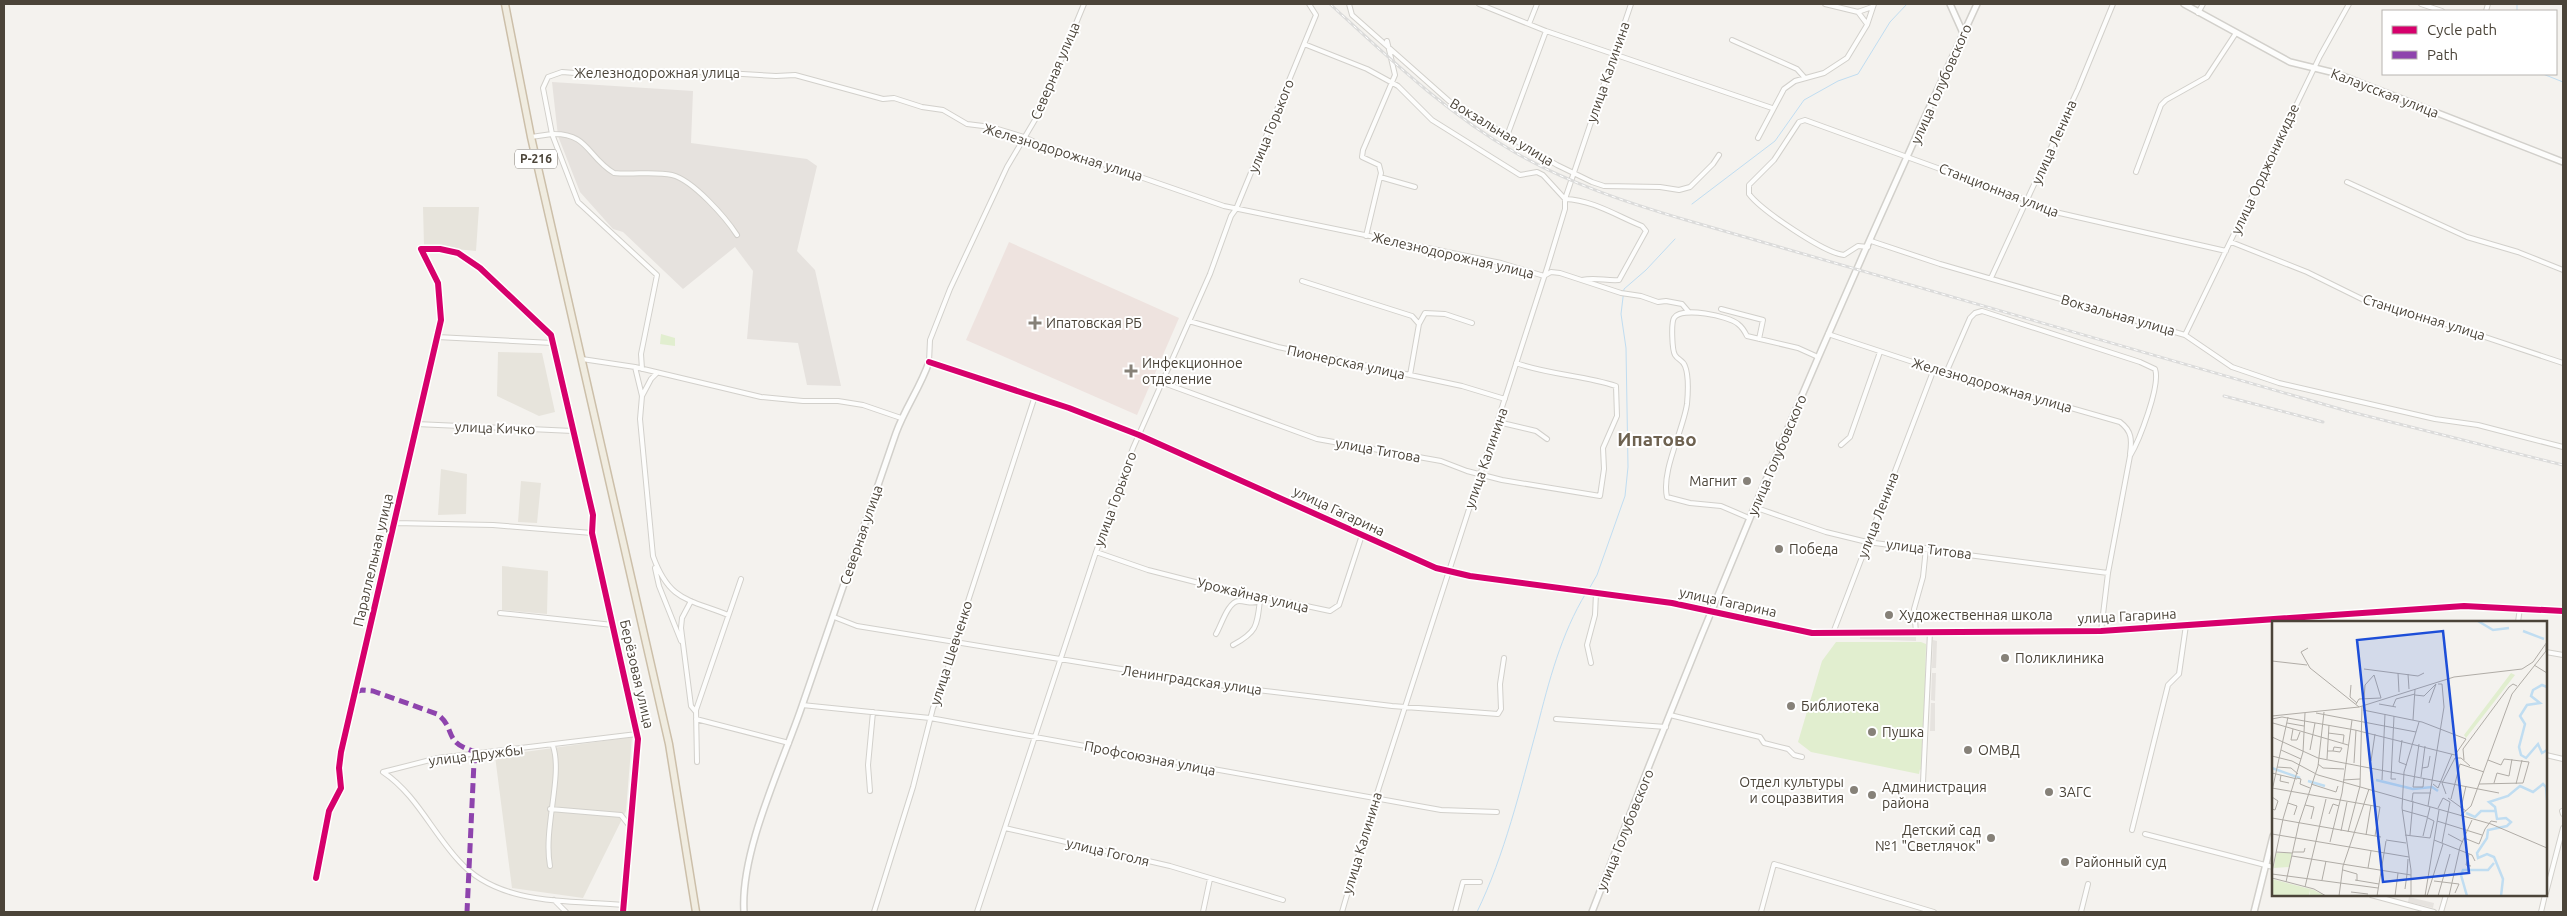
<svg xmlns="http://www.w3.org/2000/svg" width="2567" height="916" font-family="Ubuntu,sans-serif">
  <rect width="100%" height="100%" fill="#f4f2ee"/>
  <path fill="#e7e4dc" d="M423,207H479L476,251L424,246Z
    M498,352L542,353L555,412L539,416L497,396Z
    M441,469L467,474L466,514L438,515Z
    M521,481L541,483L537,523L518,522Z
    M502,566L548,571L547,614L502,610Z
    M632,737L626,811L583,898L512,888L495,756Z"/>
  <path fill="#e6e2de" d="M552,82L693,91L691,143L807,159L817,166L797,251L815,270L841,386L807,385L798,343L747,339L753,271L735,247L683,289L623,232L613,229L580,192L558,136Z"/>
  <path fill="#eee3df" d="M1009,242L1179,318L1137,415L966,340Z"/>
  <path fill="#e1eecf" d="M661,334L675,338V346L660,344Z
    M1836,642H1921L1926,644L1923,773L1920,769L1919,774L1811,752L1798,742L1822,661Z"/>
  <path fill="#e6e3df" d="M1860,635L1916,637V641L1860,639Z
    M1933,640L1937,641L1936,668H1932Z
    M1932,673H1936L1935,701L1931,700Z
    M1931,703H1935V731H1930Z
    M2409,897L2434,903L2433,908L2408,902Z"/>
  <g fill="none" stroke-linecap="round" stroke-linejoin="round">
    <path stroke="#c0ddf1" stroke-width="1" d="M2517,4V11
      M2543,74L2563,82
      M1692,204L1775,141L1804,100L1838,81L1858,74L1890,22L1907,4
      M1589,589L1597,575L1625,496L1628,467L1626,348L1621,314L1624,289L1646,270L1675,239
      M1477,912C1505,854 1520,790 1537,728C1549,681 1561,634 1586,593"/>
    <g stroke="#d2d0cb" stroke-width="6">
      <path id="minor" d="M1349,4L1352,15L1449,101L1557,165L1592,182L1604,186L1660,187L1679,190L1690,187L1713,164L1719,155
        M1479,4L1546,31L1772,108
        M1825,4L1858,12L1872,7
        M2421,4L2442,11
        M2486,11L2488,4
        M1858,12L1867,24
        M2198,13L2203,4
        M1529,24L1537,4
        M1732,40L1797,69L1805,78
        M1304,44L1367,69L1398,86L1432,120L1520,175L1537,172L1543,175L1565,199C1593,200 1617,216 1642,226L1646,231L1619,280C1606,281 1595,277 1582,280
        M1507,136L1546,31
        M531,137L552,134L543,88L548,77L562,72L600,75L709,72L776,76L795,75L883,99L894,98L922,107L943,110L967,124L991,127L1024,137L1043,146L1097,162L1224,206L1501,263L1544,276L1551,272L1560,273L1621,293L1641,296L1658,302L1666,301L1682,304L1688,311
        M1758,138L1784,89L1795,81L1824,73L1847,58L1867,25L1874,4
        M2136,172L2161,105L2166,100L2207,77L2236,33
        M1380,177L1415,187
        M2347,182L2467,237L2518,252L2563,270
        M1366,236L1381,173L1379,165L1362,157L1363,150L1395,75L1387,41
        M1871,241L1940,264L2185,335L2232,367L2279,383L2435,419L2478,425L2563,447
        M2231,242L2307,272L2374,305L2434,320L2563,363
        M1868,247L1858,246L1844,255C1824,253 1761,210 1749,194V185L1774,160L1799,122L1805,120L2023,199L2042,209L2226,251
        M1991,278L2078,89L2113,4
        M1302,281L1412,316L1419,324L1410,375
        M1721,309L1763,320L1759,339
        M1189,321L1278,347L1462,386L1505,399
        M1419,324L1425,313L1445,314L1472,323
        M1828,334L1934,369L2120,422C2132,431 2132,440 2130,454
        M2185,335L2320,56L2349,4
        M437,337L553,343
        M582,359L635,367L761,397L803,401H838L863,405L901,418
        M929,362L930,340L950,289L1007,167L1039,113L1084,4
        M635,367L642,396L640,419L653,556C669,601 688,599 728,615
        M642,369L641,354L657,275L578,202L552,134C589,133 587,157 614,173C633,175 654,171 672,175C693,180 726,218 737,235
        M1946,373L1970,318L1975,313L1982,311L2140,362L2155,369C2161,385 2139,441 2130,456L2108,573L2101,631
        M1161,382L1317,439L1441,461L1467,471L1502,480L1600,496L1604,469L1603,448L1617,416L1616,386C1584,375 1549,375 1516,363
        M642,396L651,379L657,373
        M1498,422L1536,431L1547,439
        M416,424L573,431
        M1841,445L1850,437L1880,352
        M1754,507L1826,532L1867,542L2108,573
        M1749,518L1721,506L1690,503L1667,497C1661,471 1683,431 1687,404C1688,393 1689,376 1685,366C1683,360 1678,360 1675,355C1672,350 1671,323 1674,318C1681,306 1729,316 1738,324C1742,327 1745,332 1747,336L1798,348L1818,357
        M394,523L493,525L592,533
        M1096,552L1148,570L1203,584L1330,611L1339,605L1362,535
        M655,568L659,586L681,641
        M691,601L682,618L681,628L691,706L696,712
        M500,613L613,625
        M834,617L857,626L1232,687L1392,706L1498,714L1501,709L1500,684L1504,658
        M2518,622L2520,608
        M1916,632L1914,609L1923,577L1926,548
        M1833,633L1934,369
        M1216,634C1221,626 1228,601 1239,601C1247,601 1252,605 1260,601
        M1233,645C1257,632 1257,626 1260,600
        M2546,652L2563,655
        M1591,663L1587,645L1595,615L1596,593
        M802,705L930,718L1441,810L1497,812
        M1670,715L1760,737L1764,743L1788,749L1794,755L1802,757
        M696,719L789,743
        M1556,719L1666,727
        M2546,755L2563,759
        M697,762L696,710L741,579
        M1923,782L1930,632
        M870,791L868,765L873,712
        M550,809L621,815L631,828
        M2562,811L2563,814
        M1005,828L1170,866L1283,900
        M2132,830L2168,685L2179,674L2186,625
        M2145,834L2273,867
        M550,866C543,828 563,776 553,746
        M316,878L329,811L341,788L339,768L341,752L441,320L438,283L421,249H440L458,253L480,268L551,335L593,515L592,533L638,739L623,912
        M2546,893L2563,828
        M2371,895L2434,912
        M554,900L566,912
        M623,905C569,900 499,906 459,861C432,832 416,794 383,772L438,758L637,734
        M874,912L913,787L933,708L945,679L955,641L1035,396
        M977,912L1096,552L1133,448L1210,274L1231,216L1236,209L1316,15L1309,4
        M1203,912L1210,879
        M1342,912L1372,809L1548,265L1565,209V199L1631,4
        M1455,912L1463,882H1480
        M1761,912L1774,864L1934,912
        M2081,912L2088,884
        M2441,912L2446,895
        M2541,912L2545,895"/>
    </g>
    <g stroke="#d2d0cb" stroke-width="8">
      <path id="tertiary" d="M1950,4L1963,33
        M2184,4L2290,62L2335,73L2563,162
        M744,912C740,851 782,765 802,706C834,615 865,524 896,433C905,408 920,388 929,362L1069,408L1139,435L1436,568L1470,576L1672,603L1812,633L2101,631L2464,606L2563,611
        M1592,912C1710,605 1838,302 1977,4
        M2254,912L2273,836"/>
    </g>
    <g stroke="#ccbfa9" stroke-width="9">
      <path id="trunk" d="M505,4L531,137L669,744L696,912"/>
    </g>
    <use href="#minor" stroke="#fdfdfc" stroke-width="4"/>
    <use href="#tertiary" stroke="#fdfdfc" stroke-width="5"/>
    <use href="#trunk" stroke="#f0ece0" stroke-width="6"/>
    <g stroke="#dbdbda" stroke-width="3">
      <path id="rail" d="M1330,4C1389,58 1446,113 1516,153C1568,183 1628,203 1686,220L2347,411L2563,465
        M2224,396L2323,422"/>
    </g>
    <use href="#rail" stroke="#fff" stroke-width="1" stroke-dasharray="4" stroke-linecap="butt"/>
    <path stroke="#8e44ad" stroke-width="5" stroke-dasharray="10 5" stroke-linecap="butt" d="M356,692L362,690L373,691L437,714C458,729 440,744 481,753L474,762L467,912"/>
    <g stroke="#fff" stroke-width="9">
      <path id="cycleway" d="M929,362L1069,408L1139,435L1436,568L1470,576L1672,603L1812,633L2101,631L2464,606L2563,611
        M316,878L329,811L341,788L339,768L341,752L441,320L438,283L421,249H440L458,253L480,268L551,335L593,515L592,533L638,739L623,912"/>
    </g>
    <use href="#cycleway" stroke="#d6006c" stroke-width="6"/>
  </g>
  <g fill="#868178" stroke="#fff" stroke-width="2">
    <path d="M1032.5 315.5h5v5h5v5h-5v5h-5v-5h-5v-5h5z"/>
    <path d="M1128.5 363.5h5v5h5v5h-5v5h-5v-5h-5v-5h5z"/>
    <circle cx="1747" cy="481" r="5"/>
    <circle cx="1779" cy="549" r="5"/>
    <circle cx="1889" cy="615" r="5"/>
    <circle cx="2005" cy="658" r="5"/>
    <circle cx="1791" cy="706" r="5"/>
    <circle cx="1872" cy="732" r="5"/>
    <circle cx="1968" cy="750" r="5"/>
    <circle cx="1854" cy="790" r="5"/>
    <circle cx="2049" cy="792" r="5"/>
    <circle cx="1872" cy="795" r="5"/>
    <circle cx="1991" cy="838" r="5"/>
    <circle cx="2065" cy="862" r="5"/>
  </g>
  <g text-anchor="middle" stroke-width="4" stroke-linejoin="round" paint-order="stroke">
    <rect fill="#fff" stroke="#817c74" stroke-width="1" x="515" y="149.5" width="42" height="19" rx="4"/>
    <g font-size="12" font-weight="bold" fill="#4b4439">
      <text x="536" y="163">Р-216</text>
    </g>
    <g font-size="14" fill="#4b4439" stroke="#fff">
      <text transform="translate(1055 71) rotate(-67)" y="5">Северная улица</text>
      <text transform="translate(1608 72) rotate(-71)" y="5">улица Калинина</text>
      <text x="657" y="78">Железнодорожная улица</text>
      <text transform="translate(1941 84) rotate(-66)" y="5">улица Голубовского</text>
      <text transform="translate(2385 93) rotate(21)" y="5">Калаусская улица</text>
      <text transform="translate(1271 126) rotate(-68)" y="5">улица Горького</text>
      <text transform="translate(1502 132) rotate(31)" y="5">Вокзальная улица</text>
      <text transform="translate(2054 142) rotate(-66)" y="5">улица Ленина</text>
      <text transform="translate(1063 152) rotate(17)" y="5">Железнодорожная улица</text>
      <text transform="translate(2265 169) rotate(-65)" y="5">улица Орджоникидзе</text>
      <text transform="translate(1999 190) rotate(21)" y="5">Станционная улица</text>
      <text transform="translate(1453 255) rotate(13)" y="5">Железнодорожная улица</text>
      <text transform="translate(2118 315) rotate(16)" y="5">Вокзальная улица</text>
      <text transform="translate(2424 317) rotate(17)" y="5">Станционная улица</text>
      <text transform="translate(1346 362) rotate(12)" y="5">Пионерская улица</text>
      <text transform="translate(1992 385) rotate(16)" y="5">Железнодорожная улица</text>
      <text transform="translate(495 428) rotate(2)" y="5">улица Кичко</text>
      <text transform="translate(1378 450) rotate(10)" y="5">улица Титова</text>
      <text transform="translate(1777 455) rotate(-67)" y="5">улица Голубовского</text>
      <text transform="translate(1486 458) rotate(-71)" y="5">улица Калинина</text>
      <text transform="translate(1115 499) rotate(-70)" y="5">улица Горького</text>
      <text transform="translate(1339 511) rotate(25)" y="5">улица Гагарина</text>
      <text transform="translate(1878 515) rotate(-69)" y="5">улица Ленина</text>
      <text transform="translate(861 535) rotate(-71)" y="5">Северная улица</text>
      <text transform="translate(1929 549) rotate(7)" y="5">улица Титова</text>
      <text transform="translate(373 560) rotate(-77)" y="5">Параллельная улица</text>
      <text transform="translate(1253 595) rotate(13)" y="5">Урожайная улица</text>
      <text transform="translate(1728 602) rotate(12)" y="5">улица Гагарина</text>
      <text transform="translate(2127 616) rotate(-3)" y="5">улица Гагарина</text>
      <text transform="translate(951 653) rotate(-72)" y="5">улица Шевченко</text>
      <text transform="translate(637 674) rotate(77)" y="5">Берёзовая улица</text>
      <text transform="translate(1192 680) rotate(8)" y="5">Ленинградская улица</text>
      <text transform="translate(476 755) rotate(-7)" y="5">улица Дружбы</text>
      <text transform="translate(1150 758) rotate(11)" y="5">Профсоюзная улица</text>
      <text transform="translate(1625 830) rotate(-68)" y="5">улица Голубовского</text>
      <text transform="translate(1362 843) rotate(-73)" y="5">улица Калинина</text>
      <text transform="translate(1108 852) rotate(13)" y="5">улица Гоголя</text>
    </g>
    <g font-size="14" fill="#4b4439" stroke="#fff" text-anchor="start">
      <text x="1046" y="328">Ипатовская РБ</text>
      <text x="1142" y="368">Инфекционное<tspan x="1142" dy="16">отделение</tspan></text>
      <text x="1737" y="486" text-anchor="end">Магнит</text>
      <text x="1789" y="554">Победа</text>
      <text x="1899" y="620">Художественная школа</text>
      <text x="2015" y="663">Поликлиника</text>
      <text x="1801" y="711">Библиотека</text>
      <text x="1882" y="737">Пушка</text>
      <text x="1978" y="755">ОМВД</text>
      <text x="1844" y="787" text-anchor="end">Отдел культуры<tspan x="1844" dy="16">и соцразвития</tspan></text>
      <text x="1882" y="792">Администрация<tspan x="1882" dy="16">района</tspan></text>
      <text x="2059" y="797">ЗАГС</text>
      <text x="1981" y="835" text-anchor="end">Детский сад<tspan x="1981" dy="16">№1 "Светлячок"</tspan></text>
      <text x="2075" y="867">Районный суд</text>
    </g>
    <g font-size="19" font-weight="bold" fill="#6e6250" stroke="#fff">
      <text x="1657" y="446">Ипатово</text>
    </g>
  </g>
  <g transform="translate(2272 621)">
    <rect width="275" height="275" fill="#f4f2ee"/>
    <path d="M239,52L243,54L194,117L192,114ZM4,232H20L17,246L2,247ZM0,258L42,269L53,275H38L37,269V275H0Z" fill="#e1eecf"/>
    <path fill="none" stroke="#c0ddf1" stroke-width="2.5" d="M206,0L221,9L237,7M251,10L272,18M275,66L270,64L261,69L259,75L268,82L255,84L248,95L253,103L247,126L249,134L254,137L266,123L270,132L275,129M0,147L28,157M104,159L141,168L160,166L166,170M36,160L53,165M194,192L203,196L209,190H224M195,275L189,254L191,249H216L222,242M229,275L231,258L222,236L215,233L206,237L205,232L215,217L216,209L235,205L239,201L234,197L225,198L223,186L217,181L236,175L248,165L261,171L271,163L274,166L275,179"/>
    <path fill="none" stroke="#b0aca6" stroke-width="1" d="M36,27L29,31L38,47L87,86M0,40L35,44M262,44L275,52M92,48L146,55L152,52M126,52L127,71M136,53L137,68M79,64L78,76L85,82M143,74L152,75L164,63L157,82M92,78L93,64L102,54L109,77M84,83L87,78L109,77M107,83L124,86M121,85L124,78L143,73M44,92L144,111M0,95L87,86L182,56L250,48L261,41L275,21M122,95L119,158H124M0,98L10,96L83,109L183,134L194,118L150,101L91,89M141,99L143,68M1,102L76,124M15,102L32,105M21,108L19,119H25L28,111M56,112L72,114L71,122M0,116L46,137L227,172M130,119L127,141L135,144M147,123L141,166H151L152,157M9,129L29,138M38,129L43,102M55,130H61L68,131L70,127L62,126L61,130M0,135L20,140L46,154L219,203L275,227M55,138L57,104M192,139L191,128L237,66L241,63L245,65M99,140L103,113M82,142L84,109M46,143L51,147L72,148M5,146L19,147L26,153M150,147L156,146L158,135M0,152L25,158M9,154L8,160L17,162M149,156L153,125M25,157L29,158L28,163L38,167M71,159L88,158M110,159L113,93M222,162L225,152L237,155L240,138M39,163L64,171L66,165M161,163L166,167L180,133M207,163L251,162L257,141L232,138L229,144L216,139M244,163L250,139M0,167L108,186L103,215M0,170L16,96M174,173L170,162L183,137H189L198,145M0,176L6,180L3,189L0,188M176,177L194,190M179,178L188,143L212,151M140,180L141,172H159M16,182L25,185L22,194M33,184L42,186L39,198M156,185L172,86L170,63H166M166,187L171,177L178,181L170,222M189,187L194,165M130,189L155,196M57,193L61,183L67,185M188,195L199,185L240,73L274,30V24M0,197L109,216M165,200L210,214M69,210L75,181M76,211L88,165L90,85M0,213L137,236M176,213L191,221M94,214L99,184M133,214L158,217L162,200L156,197M138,214L141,180M151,215L158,186M192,217L207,223L213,208L219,200L225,201M114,219L134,222M162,219L200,234L203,240M58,221L70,172L80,99M4,231L20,232M21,231H32L33,227M197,233L194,244L199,245M20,235L139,254M96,247L99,230M71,249L85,253V260M0,251L11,198L31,131L33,92M0,253L106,267M135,253L136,238M0,257L42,268L54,275M50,259L54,240M83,259L107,263M162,260L187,263L183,272M14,261L27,202L46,145L52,91M33,266L54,178M133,268L135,253M79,271L96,273M67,275L71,245L97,168M105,275L114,220M123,275L126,252M139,275V249L130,187L132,151L147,101M153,275L167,189M155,275L171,223M166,275L178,233M177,275L188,226L200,199"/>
    <path fill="#1d4ed8" fill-opacity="0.15" stroke="#1d4ed8" stroke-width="2.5" d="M171,10L197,252L111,261L85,19Z"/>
    <rect width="275" height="275" fill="none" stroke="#4b4439" stroke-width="2.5"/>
  </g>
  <rect width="2567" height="916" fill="none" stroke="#4b4439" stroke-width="10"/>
  <rect x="2382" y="10" width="175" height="65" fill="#ffffff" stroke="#b7b4b0"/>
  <rect x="2392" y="26" width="25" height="8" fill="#d6006c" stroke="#b7b4b0"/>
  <text x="2427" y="35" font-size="15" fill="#4b4439">Cycle path</text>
  <rect x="2392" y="51" width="25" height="8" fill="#8e44ad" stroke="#b7b4b0"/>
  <text x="2427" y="60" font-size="15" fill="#4b4439">Path</text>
</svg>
